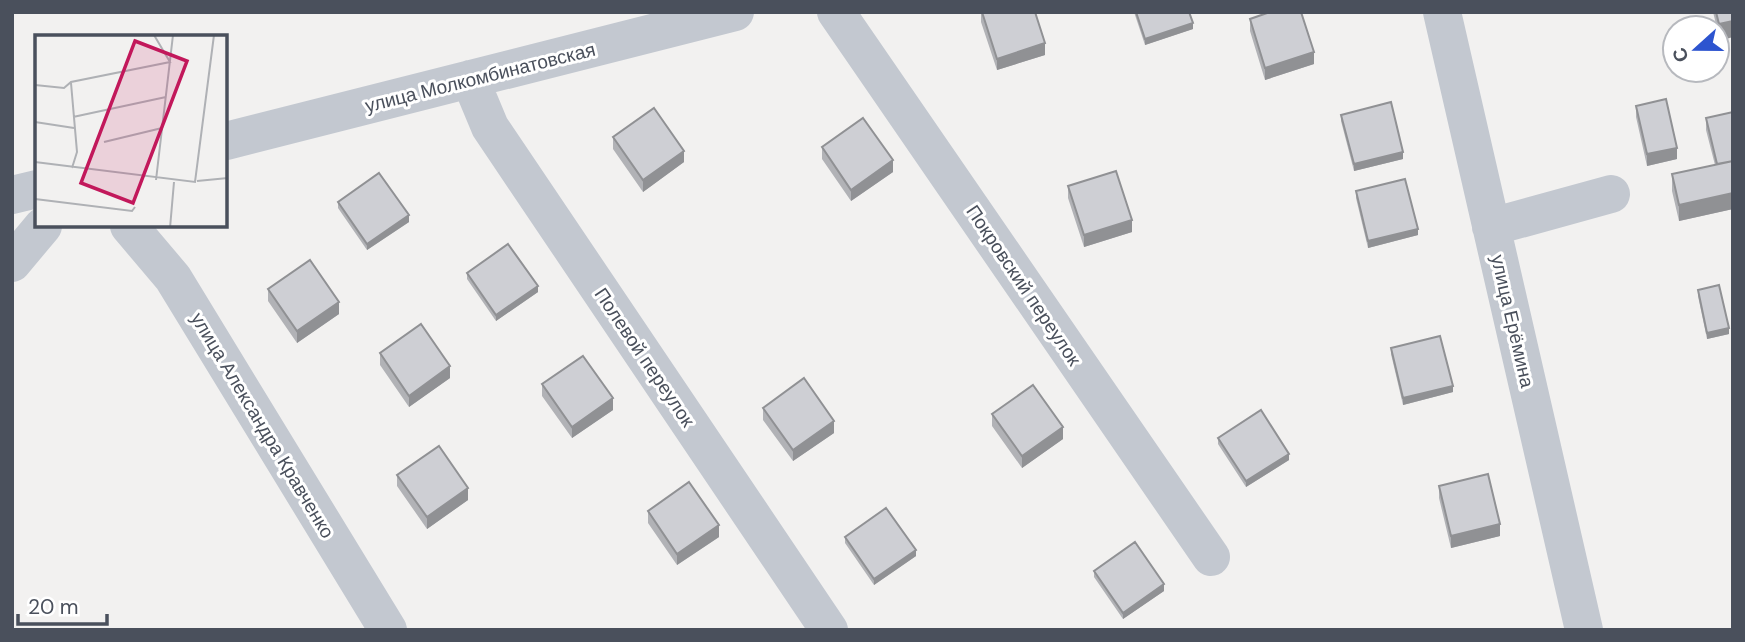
<svg xmlns="http://www.w3.org/2000/svg" width="1745" height="642" font-family="'DM Sans',sans-serif">
  <rect width="100%" height="100%" fill="#f2f1f0"/>
  <g fill="none" stroke-linecap="round" stroke-linejoin="round">
    <path stroke="#c3c8d0" stroke-width="38" d="M836,12L1211,557
      M1442,12L1584,630
      M470,79L490,127L829,630
      M226,141L735,12
      M12,195L37,189
      M129,226L173,278L388,630
      M1491,227L1611,194
      M12,263L43,226"/>
  </g>
  <path fill="#b1b2b6" d="M981,12H1035L1045,55L997,70L981,22Z
    M1134,12H1189L1193,29L1145,45Z
    M1713,12H1733L1719,41L1717,28Z
    M1250,19L1314,64L1265,80L1250,31Z
    M1636,106L1677,159L1647,166L1636,117Z
    M1733,112V209L1679,221L1672,191V174L1715,165L1706,130V118Z
    M1341,115L1403,159L1354,171L1341,121Z
    M613,137L684,162L643,192L613,149Z
    M822,147L893,172L851,201L822,159Z
    M1068,186L1132,232L1084,247L1068,198Z
    M1356,191L1418,235L1368,248L1356,198Z
    M338,202L409,222L367,250L338,208Z
    M467,273L538,292L496,321L467,279Z
    M268,289L339,314L297,343L268,301Z
    M1698,290L1729,334L1707,339L1698,296Z
    M1391,348L1453,392L1403,405L1391,354Z
    M380,353L450,378L409,407L380,365Z
    M542,384L613,410L572,438L542,396Z
    M763,408L834,433L793,461L763,420Z
    M992,414L1063,439L1022,468L992,426Z
    M1218,438L1289,460L1246,487L1218,444Z
    M397,475L468,500L427,529L397,486Z
    M1439,486L1500,536L1451,548L1439,498Z
    M648,511L719,537L677,565L648,523Z
    M845,537L916,556L874,585L845,543Z
    M1094,571L1164,591L1123,619L1094,577Z"/>
  <path fill="#909194" d="M1733,21V37L1719,41V24Z
    M1193,23V29L1145,45V39Z
    M1045,43V55L997,70V59Z
    M1314,52V64L1265,80V68Z
    M1677,148V159L1647,166V154Z
    M684,151V162L643,192V180Z
    M1403,152V159L1354,171V164Z
    M893,160V172L851,201V190Z
    M1733,193V209L1679,221V205Z
    M409,215V222L367,250V244Z
    M1132,220V232L1084,247V235Z
    M1418,229V235L1368,248V241Z
    M538,286V292L496,321V315Z
    M339,302V314L297,343V331Z
    M1729,328V334L1707,339V333Z
    M450,366V378L409,407V396Z
    M1453,386V392L1403,405V398Z
    M613,398V410L572,438V427Z
    M834,421V433L793,461V450Z
    M1063,427V439L1022,468V456Z
    M1289,454V460L1246,487V481Z
    M468,488V500L427,529V517Z
    M1500,524V536L1451,548V536Z
    M719,525V537L677,565V554Z
    M916,550V556L874,585V579Z
    M1164,584V591L1123,619V613Z"/>
  <path fill="#cecfd4" stroke="#909194" stroke-width="2" d="M982,12H1035L1045,43L997,59Z
    M1136,12H1189L1193,23L1145,39Z
    M1270,12H1301L1314,52L1265,68L1250,19Z
    M1716,12H1733V21L1719,24Z
    M1666,99L1677,148L1647,154L1636,106Z
    M1391,102L1403,152L1354,164L1341,115Z
    M654,108L684,151L643,180L613,137Z
    M1733,112V161L1717,164L1706,118Z
    M863,118L893,160L851,190L822,147Z
    M1733,161V193L1679,205L1672,174Z
    M1116,171L1132,220L1084,235L1068,186Z
    M379,173L409,215L367,244L338,202Z
    M1405,179L1418,229L1368,241L1356,191Z
    M508,244L538,286L496,315L467,273Z
    M310,260L339,302L297,331L268,289Z
    M1719,285L1729,328L1707,333L1698,290Z
    M421,324L450,366L409,396L380,353Z
    M1440,336L1453,386L1403,398L1391,348Z
    M583,356L613,398L572,427L542,384Z
    M804,378L834,421L793,450L763,408Z
    M1033,385L1063,427L1022,456L992,414Z
    M1261,410L1289,454L1246,481L1218,438Z
    M439,446L468,488L427,517L397,475Z
    M1488,474L1500,524L1451,536L1439,486Z
    M689,482L719,525L677,554L648,511Z
    M886,508L916,550L874,579L845,537Z
    M1135,542L1164,584L1123,613L1094,571Z"/>
  <g text-anchor="middle" stroke-width="6" stroke-linejoin="round" paint-order="stroke">
    <g font-size="19" fill="#4a505c" stroke="#fff">
      <text transform="translate(480 77) rotate(-14)" y="7">улица Молкомбинатовская</text>
      <text transform="translate(1024 285) rotate(56)" y="7">Покровский переулок</text>
      <text transform="translate(1513 321) rotate(77)" y="7">улица Ерёмина</text>
      <text transform="translate(645 357) rotate(56)" y="7">Полевой переулок</text>
      <text transform="translate(263 425) rotate(59)" y="7">улица Александра Кравченко</text>
    </g>
  </g>
  <g transform="translate(35 35)">
    <rect width="192" height="192" fill="#f2f1f0"/>
    <path fill="none" stroke="#afb1b5" stroke-width="2" d="M36,48L42,117L37,133M0,50L29,53L36,47L135,27L119,0M38,82L131,62M0,87L39,93M69,107L127,93M0,127L160,147L179,0M121,145L138,0M162,146L193,143M0,164L97,176L100,172M135,193L139,147"/>
    <path fill="#c2185b" fill-opacity="0.15" stroke="#c2185b" stroke-width="3.5" d="M100,6L152,26L98,168L46,148Z"/>
    <rect width="192" height="192" fill="none" stroke="#4a505c" stroke-width="3.5"/>
  </g>
  <rect width="1745" height="642" fill="none" stroke="#4a505c" stroke-width="28"/>
  <g transform="translate(1696 49) rotate(249)"><circle r="33" fill="#ffffff" stroke="#b7b9be" stroke-width="2"/>
  <path d="M0-5L12 26L0 18L-12 26Z" fill="#2d54cf"/>
  <text y="-10" font-size="19" font-weight="bold" text-anchor="middle" fill="#4a505c">С</text>
  </g>
  <path d="M18 614v10h89v-10" fill="none" stroke="#4a505c" stroke-width="3.5"/>
  <text x="28" y="614" font-size="21" fill="#4a505c" stroke="#ffffff" stroke-width="5" paint-order="stroke">20 m</text>
</svg>
